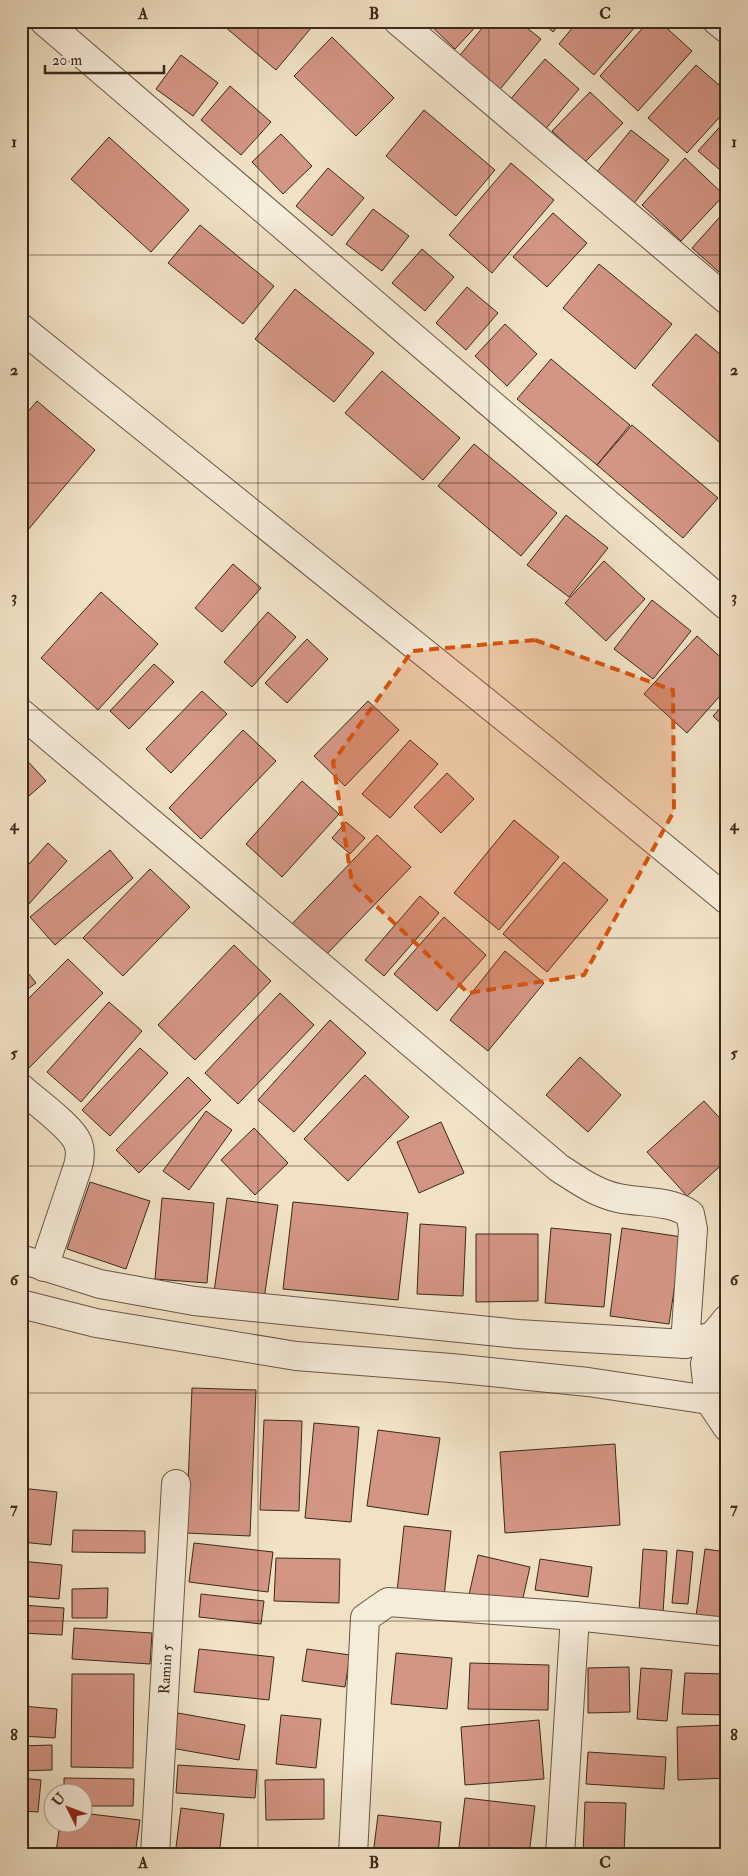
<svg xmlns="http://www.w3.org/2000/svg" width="748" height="1876" font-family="'IM FELL Double Pica',serif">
  <rect width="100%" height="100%" fill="#f1e2c6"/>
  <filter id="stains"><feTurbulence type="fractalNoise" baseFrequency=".004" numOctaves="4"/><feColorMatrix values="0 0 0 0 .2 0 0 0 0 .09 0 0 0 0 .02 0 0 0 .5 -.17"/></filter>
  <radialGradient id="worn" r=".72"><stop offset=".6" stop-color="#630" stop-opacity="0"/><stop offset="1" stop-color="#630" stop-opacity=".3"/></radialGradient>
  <path fill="#d39584" stroke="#3a291a" d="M218,21H315L316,22L276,70Z
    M426,21H481L455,49Z
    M488,21H518L541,39L497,93L456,60Z
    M541,21H563L553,32Z
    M578,21H640L594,75L559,44Z
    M649,21H659L692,51L638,111L600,76Z
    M332,37L394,98L356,136L294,76Z
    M181,55L218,83L193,116L156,89Z
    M545,59L579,89L543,132L508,102Z
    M696,65L727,92V109L687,153L648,118Z
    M230,86L271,122L241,155L201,120Z
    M590,92L623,123L585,162L552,131Z
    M424,110L495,170L456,216L386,156Z
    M727,119V176L698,151Z
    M631,130L669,160L630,208L592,178Z
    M281,134L312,166L283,194L252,162Z
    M109,137L189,210L151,252L71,179Z
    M685,158L724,195L681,241L642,205Z
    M511,163L554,200L492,273L449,235Z
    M328,168L364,198L332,236L296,206Z
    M373,209L409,236L382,271L346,244Z
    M727,209V279L692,248Z
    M553,213L587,243L547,287L513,257Z
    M200,225L274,286L243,324L168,263Z
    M422,249L454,277L425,311L392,283Z
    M599,264L672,324L635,369L563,308Z
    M467,287L498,313L466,350L436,323Z
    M295,289L374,353L334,402L255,339Z
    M505,324L537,354L507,386L475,356Z
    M696,334L727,360V444L725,447L652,385Z
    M551,359L630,425L597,465L517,399Z
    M382,371L460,438L423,480L345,413Z
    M37,401L95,450L27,531L21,526V420Z
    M632,425L718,498L683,538L597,465Z
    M474,444L557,513L521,556L438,486Z
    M566,515L608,548L569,597L527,565Z
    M604,561L645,599L606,641L565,603Z
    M233,564L261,588L222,632L195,608Z
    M101,592L158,644L98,710L41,658Z
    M652,600L691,631L653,679L614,649Z
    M268,612L296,637L252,687L224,662Z
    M697,636L727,663V688L687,733L644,694Z
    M307,639L328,659L287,703L265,683Z
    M154,664L174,682L129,729L110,711Z
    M202,691L227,714L171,773L146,749Z
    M368,701L399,730L345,786L314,756Z
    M727,701V729L713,716Z
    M243,730L276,761L201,839L169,808Z
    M410,740L438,764L390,818L362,794Z
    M21,754L46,781L21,803Z
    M447,773L474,799L441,833L414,807Z
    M302,781L339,814L282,877L246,844Z
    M514,820L559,857L499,930L454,893Z
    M346,822L365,838L350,854L332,838Z
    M377,835L411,867L323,958L290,926Z
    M48,843L67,861L21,913V873Z
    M110,850L133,878L55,945L30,917Z
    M564,862L608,900L547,972L503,934Z
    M150,869L190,907L123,976L83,938Z
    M420,896L439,913L384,976L365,960Z
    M444,917L486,955L437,1011L394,974Z
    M234,945L271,981L195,1060L158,1025Z
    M505,951L544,983L488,1051L450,1020Z
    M68,959L103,993L21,1076V1006Z
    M21,964L36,983L21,994Z
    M280,993L314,1025L238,1104L205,1073Z
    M109,1002L142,1031L81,1102L47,1072Z
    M330,1020L366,1053L294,1132L258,1100Z
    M140,1048L168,1073L110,1136L82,1110Z
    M580,1057L621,1095L588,1132L546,1095Z
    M365,1075L409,1117L348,1181L304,1139Z
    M188,1077L211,1100L139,1173L116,1150Z
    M704,1101L727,1126V1160L687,1196L647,1152Z
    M206,1111L232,1130L189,1190L163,1171Z
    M441,1122L464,1173L419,1193L397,1142Z
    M254,1128L288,1163L255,1195L221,1160Z
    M90,1182L150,1201L126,1269L67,1249Z
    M162,1198L214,1203L207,1283L155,1279Z
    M227,1198L278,1205L264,1299L214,1292Z
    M293,1202L408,1213L398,1300L283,1289Z
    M420,1224L466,1227L463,1296L417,1294Z
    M551,1228L611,1234L604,1307L545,1303Z
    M622,1228L682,1237L669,1324L610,1316Z
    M476,1234H538V1301L476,1302Z
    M192,1388L256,1390L250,1536L186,1533Z
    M264,1420L302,1421L299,1511L260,1510Z
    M314,1423L359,1427L351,1522L305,1518Z
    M378,1430L440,1438L428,1515L367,1506Z
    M615,1444L620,1525L505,1533L500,1452Z
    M21,1488L57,1492L51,1545L21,1542Z
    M404,1526L451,1531L444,1597L397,1592Z
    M73,1530L145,1531V1553L72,1552Z
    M194,1543L273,1552L268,1592L189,1582Z
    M643,1549L667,1551L663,1613L639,1611Z
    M705,1549L727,1552V1628L695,1624Z
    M677,1550L693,1552L688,1604L672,1603Z
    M478,1555L530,1567L520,1611L468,1599Z
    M276,1558L340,1559L339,1603L274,1601Z
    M540,1559L592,1567L588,1597L535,1590Z
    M21,1561L62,1565L59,1599L21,1596Z
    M108,1588L107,1618H72V1589Z
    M201,1594L264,1601L261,1624L199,1617Z
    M21,1605L64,1608L62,1635L21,1633Z
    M74,1628L152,1633L150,1664L72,1659Z
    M199,1649L274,1657L269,1700L194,1692Z
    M307,1649L350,1655L345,1687L302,1681Z
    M396,1653L452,1658L447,1709L391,1704Z
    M470,1663L549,1665L548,1710L468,1709Z
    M629,1667L630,1712L588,1713V1668Z
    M641,1668L672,1670L667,1721L637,1719Z
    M685,1673L727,1674V1715L682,1714Z
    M72,1674H134L133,1768L71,1767Z
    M21,1706L57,1709L55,1738L21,1736Z
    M178,1713L245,1725L239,1760L171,1748Z
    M281,1715L321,1719L316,1768L276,1764Z
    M539,1720L544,1779L465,1785L461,1727Z
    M727,1725V1778L678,1780L677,1727Z
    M52,1745V1770L21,1771V1746Z
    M588,1752L666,1757L664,1789L586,1784Z
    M178,1765L257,1770L255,1798L176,1793Z
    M21,1778L41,1780L38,1812L21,1811Z
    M64,1778L134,1779L133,1806H82V1794H64Z
    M324,1779V1819L266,1820L265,1780Z
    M465,1798L535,1806L529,1855H458Z
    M585,1802L626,1803L624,1855H583Z
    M181,1808L224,1814L219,1855H175Z
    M82,1813L140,1820L135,1855H80L56,1852L60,1824H82Z
    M378,1815L441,1822L438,1855H373Z"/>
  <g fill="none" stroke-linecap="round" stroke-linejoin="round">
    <g stroke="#685745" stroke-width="30">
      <g id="minor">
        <path d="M44,21L727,606"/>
        <path d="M398,21L727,300"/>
        <path d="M717,21L727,29"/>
        <path d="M21,328L545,750L727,900"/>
        <path d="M21,713L559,1168C578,1180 595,1193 618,1198C641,1203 670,1200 690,1214L693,1229L685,1344"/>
        <path d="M21,1088C35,1101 72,1127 78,1143C81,1151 80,1159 78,1166L44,1267"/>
        <path d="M21,1259L100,1284L194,1301L518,1334L685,1344L713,1336"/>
        <path d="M21,1304L96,1323L296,1356L451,1368L588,1382L709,1400"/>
        <path d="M727,1319L713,1336L705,1364L709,1400L727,1427"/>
        <path id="s1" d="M155,1855L176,1484"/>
        <path d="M353,1855L365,1618L388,1602L575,1616L727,1632"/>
        <path d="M560,1855L575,1616"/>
      </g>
    </g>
    <use href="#minor" stroke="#f6ecda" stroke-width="28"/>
  </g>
  <path fill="#d7540d" fill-opacity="0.2" stroke="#d7540d" stroke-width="4" stroke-dasharray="10 6" stroke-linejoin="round" d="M535,640L673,690L674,811L584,975L468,993L352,883L333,762L412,651Z"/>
  <path fill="none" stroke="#3a291a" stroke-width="1" stroke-opacity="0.55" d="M258,21V1855M489,21V1855M21,255H727M21,483H727M21,710H727M21,938H727M21,1166H727M21,1393H727M21,1621H727"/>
  <g text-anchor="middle" stroke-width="4" stroke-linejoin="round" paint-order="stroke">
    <g font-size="15" fill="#3a291a" stroke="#f6ecda">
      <text dy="5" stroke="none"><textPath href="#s1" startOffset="186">Ramin 5</textPath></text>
    </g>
  </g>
  <rect width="748" height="1876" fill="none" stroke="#f1e2c6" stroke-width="55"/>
  <g transform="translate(68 1808) rotate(312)"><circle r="24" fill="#f6ecda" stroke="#ab9e8d"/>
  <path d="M0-4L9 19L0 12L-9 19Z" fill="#8f2418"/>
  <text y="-8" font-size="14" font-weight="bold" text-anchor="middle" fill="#3a291a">U</text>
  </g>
  <path d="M45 65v8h119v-8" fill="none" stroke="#3a291a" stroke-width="2.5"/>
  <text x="52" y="65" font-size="15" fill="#3a291a" stroke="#f6ecda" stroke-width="4" paint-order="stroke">20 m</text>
  <rect x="28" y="28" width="692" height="1820" fill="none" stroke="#3a291a" stroke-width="2"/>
  <g font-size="16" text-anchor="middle" font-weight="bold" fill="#3a291a">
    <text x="143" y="19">A</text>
    <text x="374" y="19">B</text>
    <text x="605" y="19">C</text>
    <text x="14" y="147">1</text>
    <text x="734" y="147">1</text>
    <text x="14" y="375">2</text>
    <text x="734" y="375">2</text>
    <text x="14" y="602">3</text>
    <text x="734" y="602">3</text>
    <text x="14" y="830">4</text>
    <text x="734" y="830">4</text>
    <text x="14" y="1058">5</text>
    <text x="734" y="1058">5</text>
    <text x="14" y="1285">6</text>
    <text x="734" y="1285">6</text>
    <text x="14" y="1513">7</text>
    <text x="734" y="1513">7</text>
    <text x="14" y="1740">8</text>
    <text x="734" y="1740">8</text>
    <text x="143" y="1868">A</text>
    <text x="374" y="1868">B</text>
    <text x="605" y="1868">C</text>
  </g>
  <rect width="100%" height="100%" filter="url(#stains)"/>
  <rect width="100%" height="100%" fill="url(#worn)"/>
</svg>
